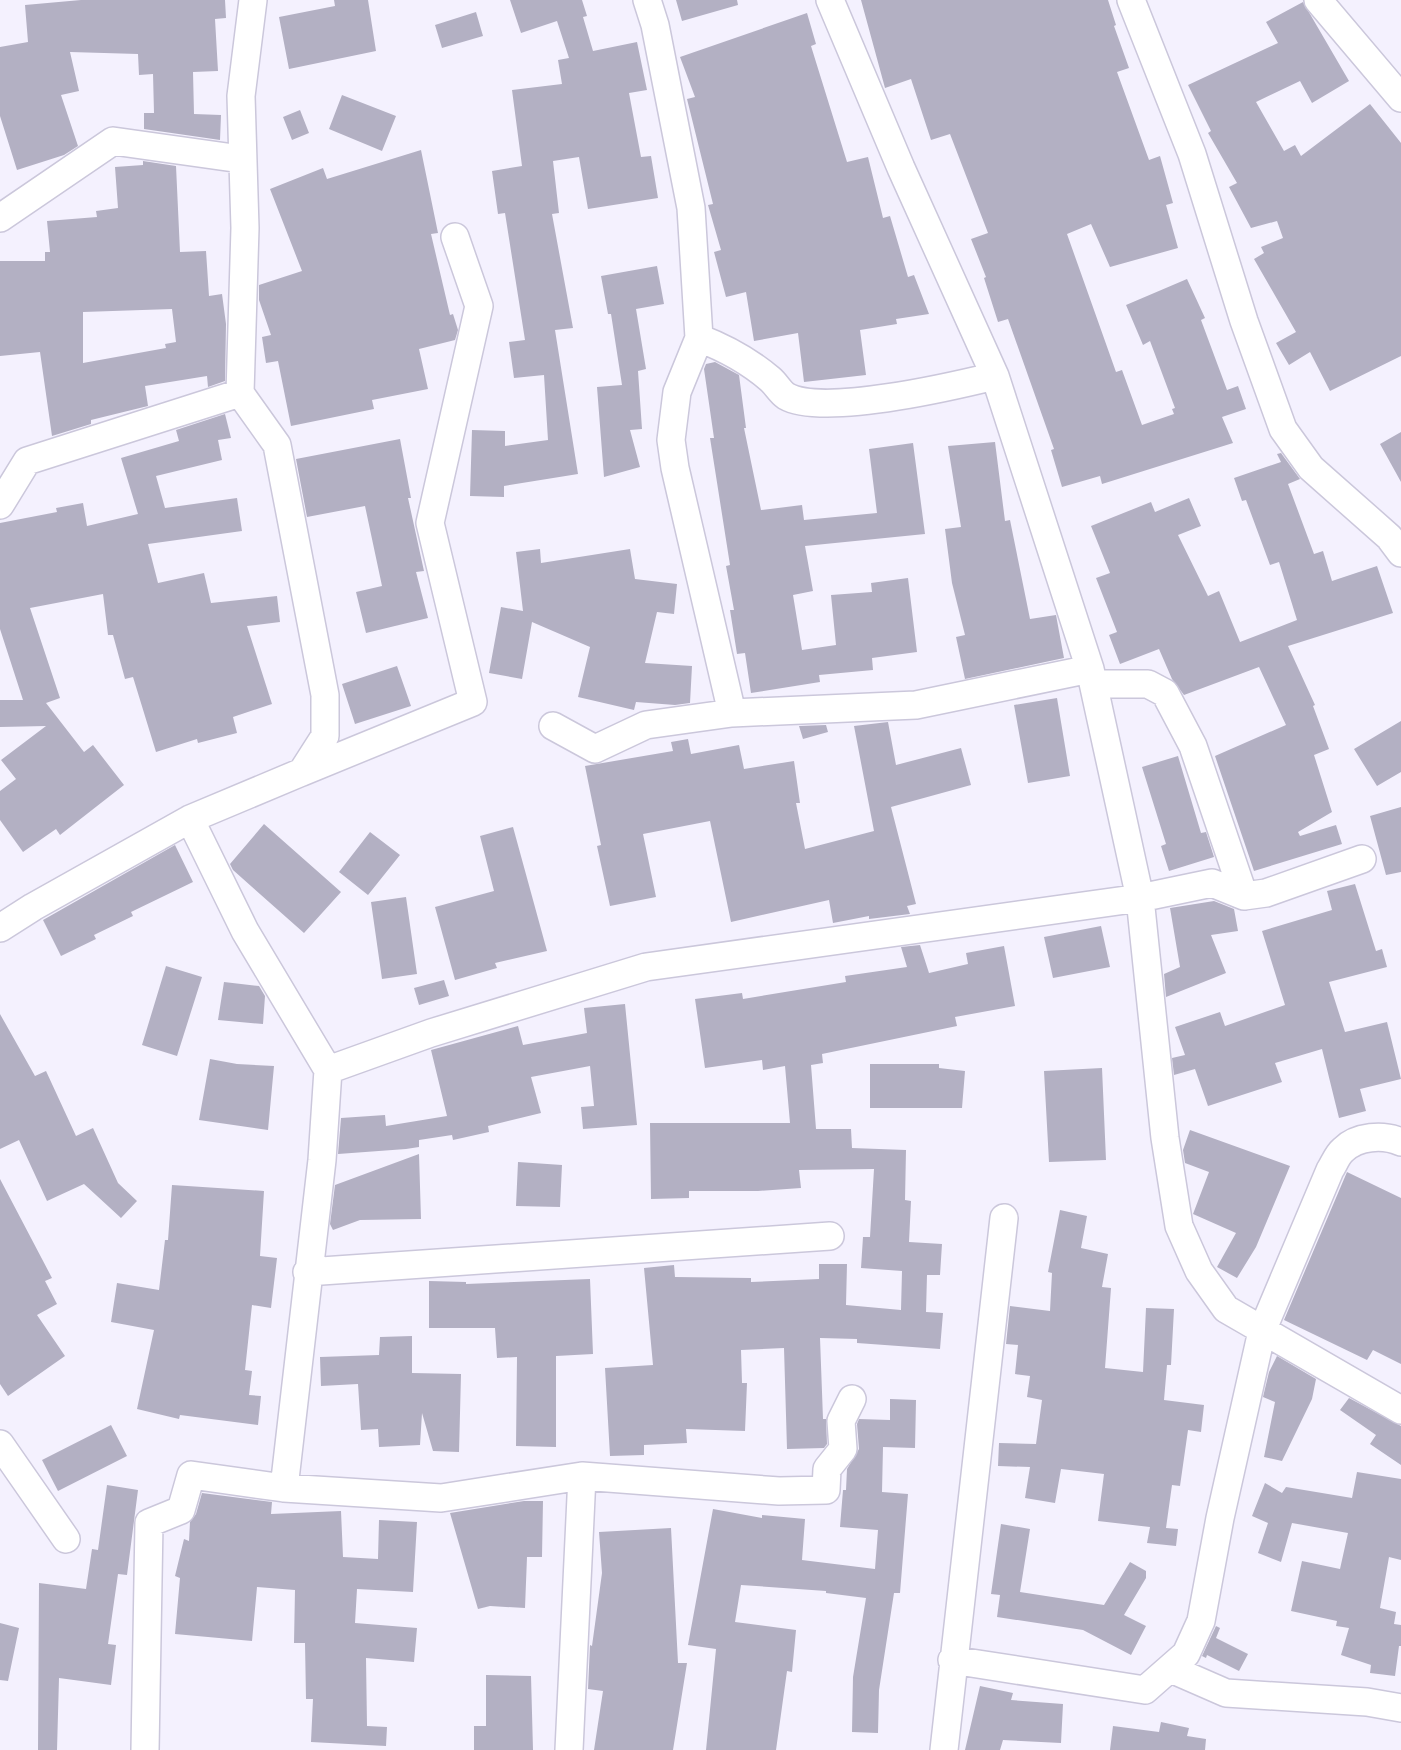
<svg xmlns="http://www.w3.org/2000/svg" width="1401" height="1750" font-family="'Exo 2',sans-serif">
  <rect width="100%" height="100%" fill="#f4f1fe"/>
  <path fill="#b3b0c3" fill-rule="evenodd" d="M81,0H225L226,18L215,19L218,71L193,72L194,114L221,115L220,140L144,129V113H154L153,74L139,75L138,54L70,52L79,91L61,95L78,146L64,155L17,170L0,116V47L28,42L25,5Z
    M334,0H368L376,51L289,69L279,17L335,6Z
    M510,0H582L587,16L583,17L593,51L637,42L647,90L629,93L641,157L651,156L658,198L588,209L579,157L553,161L559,213L552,214L573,328L555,330L578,474L504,486V497L470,496L472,430L505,431V446L548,440L544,375L514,378L509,342L525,340L505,213L498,214L492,171L522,166L512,90L562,84L558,60L569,58L557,21L521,33Z
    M676,0H737L738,5L682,21Z
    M861,0H1108L1116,25L1114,26L1129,68L1117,72L1149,160L1160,156L1173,203L1166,205L1178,248L1110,267L1091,224L1067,234L1116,372L1122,370L1142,425L1174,414L1172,409L1175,408L1150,341L1143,345L1126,305L1187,279L1205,318L1201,320L1227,390L1238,386L1246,409L1222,417L1233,443L1102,484L1100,476L1062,487L1051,450L1054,449L1008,319L998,322L984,278L986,277L971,239L988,233L950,134L931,140L911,79L885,88Z
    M1303,2L1349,81L1312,103L1300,81L1256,102L1284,151L1295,145L1301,156L1370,104L1401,143V356L1330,391L1310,352L1289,365L1276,343L1296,332L1254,259L1264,253L1261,247L1283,238L1277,221L1251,228L1229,187L1237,183L1208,133L1211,131L1188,85L1278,43L1266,22Z
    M476,12L483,36L442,48L435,25Z
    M807,13L816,44L811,46L847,162L868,157L883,218L890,216L908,277L914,275L929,314L896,319L897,324L860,330L866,375L804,382L798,333L754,341L746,292L726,297L714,252L721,250L708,205L713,204L687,99L695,97L680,57Z
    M342,95L396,116L382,151L329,129Z
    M300,110L309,133L292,140L283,117Z
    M421,150L438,233L431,234L450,315L453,314L458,330L455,340L419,349L428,389L372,400L374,409L291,426L278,361L266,363L262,337L271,335L259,300V285L302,271L270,189L323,168L327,179Z
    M143,161L176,166L180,252L206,251L209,296L222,294L226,324L225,381L208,387L207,376L145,386L148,406L91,420V424L52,436L40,352L0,356V261H45V252H50L47,221L97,217L96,211L118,208L115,167L143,165ZM172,309L176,342L165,344L166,348L83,363V312Z
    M657,266L664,304L636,309L646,369L638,371L642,429L630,430L640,467L604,477L597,387L622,385L611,314H608L601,276Z
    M715,362L739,375L746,428H744L761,510L802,505L804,520L877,513L869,449L913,443L925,534L805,546L813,591L793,595L802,650L836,645L831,595L872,592L871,583L908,578L917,652L872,658L873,670L819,675L820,682L751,693L745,653L737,654L730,610H734L726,566L730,565L710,438H714L704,369L706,364Z
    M225,414L231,438L218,440L222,460L156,476L165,508L237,498L242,531L148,544L158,583L204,573L211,603L277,596L280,622L247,626L272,704L233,717L237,733L198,743L197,739L156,752L133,677L125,679L113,635H108L103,594L30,608L60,698L46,703L84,752L93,745L124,785L60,835L56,829L23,852L0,820V791L16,779L1,760L46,726L0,727V700H23L0,629V523L57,512L56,508L83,503L87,526L138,514L121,458L179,441L176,430Z
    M1401,432V482L1380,444Z
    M400,439L411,498H408L424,571L416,572L428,618L366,633L356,592L382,586L365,506L307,517L296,459Z
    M995,442L1005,521L1010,520L1030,619L1056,615L1064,658L965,679L956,637L965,635L952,583L945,529L961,527L948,446Z
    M1281,453L1300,479L1288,484L1314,554L1323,551L1332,581L1377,566L1393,613L1288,646L1315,705L1313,706L1329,749L1314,755L1332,812L1298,832L1300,836L1336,825L1342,844L1254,871L1215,756L1286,725L1259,667L1184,695L1172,679L1159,649L1120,664L1109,635L1117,632L1096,578L1110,573L1091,526L1151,502L1155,512L1189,498L1201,526L1178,535L1208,596L1219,591L1240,642L1297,620L1279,562L1270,565L1246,500L1242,501L1234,478L1281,462L1277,454Z
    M540,549L541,563L630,549L635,579L677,584L674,614L657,612L645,663L692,666L690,703L675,705L636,702L634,710L578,697L590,647L532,622L522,679L489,673L501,607L523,611L516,552Z
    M397,666L411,706L355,724L342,684Z
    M1057,698L1070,776L1028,783L1014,705Z
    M1401,721V772L1377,786L1354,749Z
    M888,722L896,765L961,748L971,785L891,807L916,904L907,906L910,914L869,919V916L833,923L829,900L731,922L710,821L643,834L656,897L610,906L597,846L601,845L585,766L673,751L671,742L688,739L691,754L739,745L744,769L794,761L800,803H796L805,849L874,831L854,726Z
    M826,725L828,732L803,739L799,726Z
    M1178,756L1201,833L1206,832L1214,857L1169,871L1161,846L1166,844L1142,767Z
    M1401,807V872L1386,875L1370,816Z
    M264,824L341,892L304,933L233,870L230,864Z
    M513,827L547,951L495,963L497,968L455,980L435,907L494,891L480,836Z
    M370,832L400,855L368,895L339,872Z
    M175,845L193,882L131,912L133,916L94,935L96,939L61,956L43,920Z
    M1355,884L1376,951L1382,949L1387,967L1329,982L1345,1032L1387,1022L1401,1079L1360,1089L1366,1111L1339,1118L1322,1049L1275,1063L1282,1082L1208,1106L1195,1069L1174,1075L1172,1058L1185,1055L1175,1027L1220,1012L1225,1026L1285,1005L1262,931L1332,910L1327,891Z
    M406,897L417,974L382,979L371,902Z
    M1214,901L1234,909L1238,931L1211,935L1226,973L1166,997L1164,974L1180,967L1170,908Z
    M1101,926L1110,967L1053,978L1044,937Z
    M920,945L929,973L968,964L966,953L1004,946L1015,1006L955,1017L957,1026L822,1054L823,1063L811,1065L816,1129H851L852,1148L906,1150L905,1200L911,1201L909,1242L942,1244L940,1275H927L926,1312L943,1313L940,1349L857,1343V1339L820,1338L823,1419H826L827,1444L824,1448L787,1449L784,1348L741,1350L742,1383H747L745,1431L686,1429L687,1443L644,1445V1455L610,1456L605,1368L653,1365L644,1268L674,1265L675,1277L751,1278V1282L819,1279V1264H847L846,1305L901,1310L902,1271L861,1268L863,1237H870L874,1169L799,1170L801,1188L758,1191H689V1198L651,1199L650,1123H790L785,1066L763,1070L762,1060L705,1068L695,999L742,993L743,999L846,982L845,976L907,967L901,947Z
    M166,966L202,977L177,1056L142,1045Z
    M444,980L449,996L419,1005L414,988Z
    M224,982L259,986L265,996L263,1024L218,1020Z
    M625,1004L637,1125L583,1129L581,1107L594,1106L590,1066L531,1077L541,1113L488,1126L489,1132L453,1140L452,1135L419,1140V1147L406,1149L338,1154L341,1118L385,1115L386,1126L447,1116L431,1050L518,1026L523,1045L587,1033L584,1008Z
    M0,1014L35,1076L46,1071L76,1136L93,1128L118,1183L137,1201L121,1218L84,1184L47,1201L19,1140L0,1149Z
    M210,1059L237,1064L274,1066L268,1130L199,1120Z
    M870,1064H939V1068L965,1071L962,1108H870Z
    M1102,1068L1106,1160L1049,1162L1044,1071Z
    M1190,1130L1290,1166L1256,1247L1237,1278L1217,1267L1236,1233L1193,1214L1209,1172L1185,1163L1183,1150Z
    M419,1154L421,1219L360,1220L333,1230L330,1224L335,1185Z
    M518,1162L562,1165L560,1207L516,1206Z
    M1347,1172L1401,1198V1364L1373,1350L1367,1360L1284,1320Z
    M0,1179L52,1278L45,1281L57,1304L37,1315L65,1356L8,1396L0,1384Z
    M172,1185L264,1191L260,1256L277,1258L271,1308L252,1305L245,1370L252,1371L249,1395L261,1396L258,1425L180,1415L179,1419L137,1409L154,1330L111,1322L117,1283L159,1290L165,1240H168Z
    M1060,1210L1087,1216L1081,1248L1108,1254L1102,1287L1111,1288L1105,1368L1143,1372L1146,1308L1174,1309L1171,1365H1167L1164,1400L1204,1405L1201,1432L1188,1430L1180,1486L1172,1485L1166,1528L1178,1529L1176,1546L1147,1543L1150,1527L1098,1521L1104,1474L1061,1469L1055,1503L1025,1498L1030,1467L998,1466L999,1443L1036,1444L1042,1400L1027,1397L1030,1376L1015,1374L1018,1345L1006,1344L1010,1306L1050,1311L1052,1273L1048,1272Z
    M590,1279L593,1354L556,1356V1447L516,1446L517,1357L497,1358L495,1328H429V1281L466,1282V1284Z
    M412,1336V1373L461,1374L459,1452L433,1451L422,1413L420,1445L379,1447L378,1429L361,1430L358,1384L321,1386L320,1357L379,1355L380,1337Z
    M1277,1356L1316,1379L1312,1399L1282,1461L1264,1457L1275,1402L1263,1397L1269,1372Z
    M1349,1398L1401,1426V1465L1370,1444L1376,1435L1340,1410Z
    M890,1399L916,1400L915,1448L883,1447L882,1492L908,1494L900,1593H894L879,1690L878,1733L852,1732L853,1677L866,1598L826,1593V1591L741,1585L735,1622L796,1630L792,1672L787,1671L776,1750H706L716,1649L688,1645L713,1509L762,1518V1515L805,1519L802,1560L875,1569L878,1530L840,1527L843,1490H846L847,1469L859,1449L857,1424L859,1419L890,1420Z
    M111,1425L127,1456L58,1491L42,1460Z
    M1357,1472L1401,1479V1560L1389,1557L1380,1608L1396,1612L1394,1624L1401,1625V1646H1399L1395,1676L1370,1673L1371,1665L1341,1655L1349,1628L1336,1626L1337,1621L1291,1611L1302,1561L1340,1569L1348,1533L1292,1523L1281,1562L1258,1553L1268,1523L1252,1516L1265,1483L1282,1493L1286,1487L1352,1498Z
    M107,1485L138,1490L127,1575L118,1574L108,1644L116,1645L111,1685L59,1678L57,1750H38L39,1583L86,1589L92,1549L98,1550Z
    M202,1493L272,1502L271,1514L341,1511L343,1557L378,1559L379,1520L417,1522L413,1592L357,1589L355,1623L417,1628L414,1662L366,1658L367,1726L387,1727L386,1746L311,1742L313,1699H306L305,1643H294L295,1590L257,1587L252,1641L175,1634L180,1578L175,1576L184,1539L189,1541L190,1522L196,1514Z
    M524,1501H543L542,1557H527L525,1608L490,1606L478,1609L450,1513Z
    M1001,1524L1030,1529L1020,1592L1104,1605L1130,1562L1146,1571V1578L1124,1615L1146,1626L1131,1655L1083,1630L997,1617L1000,1595L991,1594Z
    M671,1528L678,1663H687L673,1750H594L603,1691L588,1689L590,1645L592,1646L602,1573L599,1532Z
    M0,1623L19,1628L8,1681L0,1680Z
    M1216,1626L1220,1628L1216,1638L1248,1654L1239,1671L1207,1655L1206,1658L1202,1656Z
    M486,1675L531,1676L533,1750H474V1726H486Z
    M980,1686L1013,1693L1011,1700L1063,1704L1061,1743L1003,1740L1000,1750H965Z
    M1161,1722L1189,1728L1187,1736L1206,1739L1205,1750H1110L1113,1726L1159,1732Z"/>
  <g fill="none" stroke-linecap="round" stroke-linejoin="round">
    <g stroke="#cbc7db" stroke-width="30">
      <path id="minor" d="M647,0L655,25L691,208L699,338L677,392L671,440L675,468L732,713
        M830,0L901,168L995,376L1090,669L1140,898L1165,1138L1179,1226L1199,1271L1226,1309L1401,1410
        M1131,0L1192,154L1244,321L1283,429L1311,468L1389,537L1401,553
        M1318,0L1401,98
        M0,218L113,141L241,159
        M699,338C725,348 749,361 770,379C776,384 780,392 786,396C822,417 954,386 995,376
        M0,505L27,461L240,393
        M1094,684H1148L1165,693L1193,746L1244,896
        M553,726L595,749L646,725L732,713L916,705L1090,669
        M302,772L473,702L430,523L479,306L455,237
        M190,819L245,931L328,1070L322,1160L284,1488
        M0,928L33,907L190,819L302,772L325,736V695L277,445L240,393L245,228L241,96L253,0
        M328,1070L431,1033L646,967L1140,898L1212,883L1244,896L1266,893L1362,859
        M307,1272L830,1236
        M0,1444L66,1539
        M952,1660L1145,1690L1186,1654L1201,1621L1220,1518L1262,1331L1330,1170C1334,1164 1337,1155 1343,1150C1357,1136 1383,1134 1401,1142
        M1171,1669L1226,1693L1367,1702L1401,1708
        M145,1750L149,1523L181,1510L191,1475L284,1488L441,1498L582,1476L779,1491L826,1490L827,1469L843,1449L841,1421L852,1399
        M569,1750L582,1476
        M944,1750L1004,1218"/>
    </g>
    <use href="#minor" stroke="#fff" stroke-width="27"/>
  </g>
</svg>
